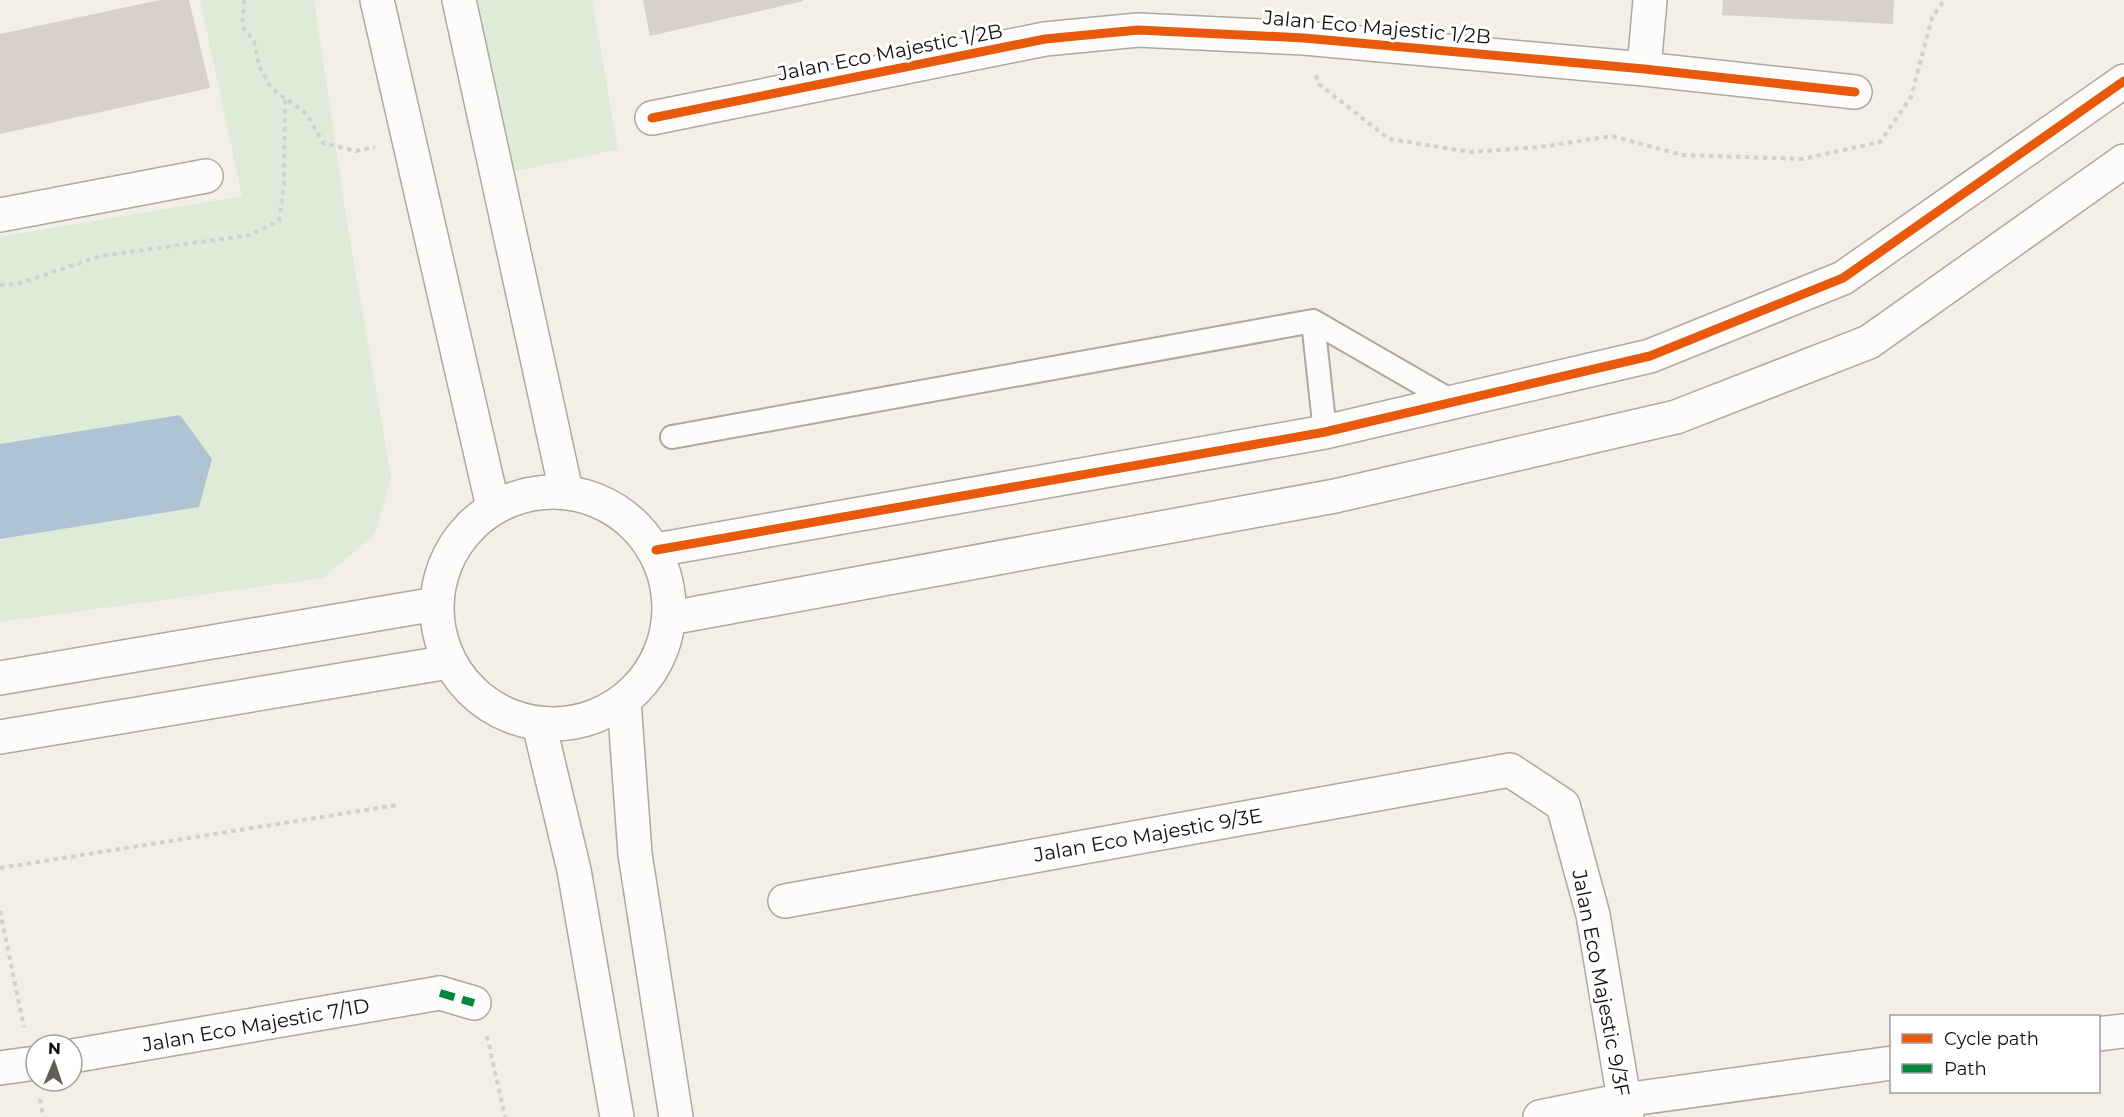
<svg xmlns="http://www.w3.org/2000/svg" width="2124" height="1117" font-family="Montserrat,sans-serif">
  <rect width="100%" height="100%" fill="#f3eee6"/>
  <path fill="#dfebd9" d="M200,0H314L347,222L391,477L375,534L323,578L0,622V237L242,196Z
    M477,0H592L618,149L513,172Z"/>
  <path fill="#aec4d4" d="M180,415L212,459L199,507L0,539V444Z"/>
  <path fill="#d8d1c8" d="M160,0H189L210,88L0,134V34Z
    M643,0H803V1L650,36Z
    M1723,0H1894L1893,24L1722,15Z"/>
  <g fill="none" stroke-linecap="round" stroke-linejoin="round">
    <g stroke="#aca8a2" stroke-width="26">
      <path id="service" d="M1325,432L1313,321L1455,403
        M672,437L1313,321"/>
    </g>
    <g stroke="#aca8a2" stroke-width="36">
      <path id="pedestrian" d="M440,993L474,1003"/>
    </g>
    <g stroke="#aca8a2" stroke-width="36">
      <path id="minor" d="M377,0L493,507
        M459,0L566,491
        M1644,69L1650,0
        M652,118L1045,39L1138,30L1304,38L1644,69L1855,92
        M0,215L206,176
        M785,901L1510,770L1563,805L1593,915L1627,1117
        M2098,1034L2124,1031
        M72,1056L440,993
        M0,1068L36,1063
        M1540,1117L1624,1100L1892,1063"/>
    </g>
    <g stroke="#aca8a2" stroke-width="36">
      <path id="tertiary" d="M437 608a116 116 0 1 1 232 0a116 116 0 1 1-232 0Z
        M656,550L1325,432L1650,356L1843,278L2124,81
        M670,618L1335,496L1676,417L1869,342L2124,161
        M0,678L436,604
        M624,701L635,854L676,1117
        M539,724L574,870L617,1117
        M0,737L449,662"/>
    </g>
    <path stroke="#d3d1cf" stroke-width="4" stroke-dasharray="4.5 4.5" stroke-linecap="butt" d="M244,0L242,26L254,41L259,66L271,88L307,114L323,143L356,151L375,147
      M1316,75L1319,84L1389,139L1471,152L1540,147L1612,136L1682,155L1802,159L1880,142L1911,97L1932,18L1944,0
      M0,285L17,284L101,256L250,235L279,221L284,185L285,98
      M0,868L397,805
      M0,911L24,1027
      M487,1036L505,1117
      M40,1099L43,1117"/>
    <use href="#service" stroke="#fdfcfb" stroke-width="22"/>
    <use href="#pedestrian" stroke="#fdfcfb" stroke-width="33"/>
    <use href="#minor" stroke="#fdfcfb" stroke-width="33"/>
    <use href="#tertiary" stroke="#fdfcfb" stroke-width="33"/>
    <path stroke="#00873e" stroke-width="8" stroke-dasharray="15 8" stroke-linecap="butt" d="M440,993L474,1003"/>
    <g stroke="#fff" stroke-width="13">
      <path id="cycleway" d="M652,118L1045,39L1138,30L1304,38L1644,69L1855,92
        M656,550L1325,432L1650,356L1843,278L2124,81"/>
    </g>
    <use href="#cycleway" stroke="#e8590c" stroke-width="9"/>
  </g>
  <g text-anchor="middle" stroke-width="6" stroke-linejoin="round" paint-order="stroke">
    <g font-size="20" fill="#120f0b" stroke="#fff">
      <text transform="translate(1377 27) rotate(5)" y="7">Jalan Eco Majestic 1/2B</text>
      <text transform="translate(890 52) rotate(-11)" y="7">Jalan Eco Majestic 1/2B</text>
      <text transform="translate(1148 835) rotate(-10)" y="7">Jalan Eco Majestic 9/3E</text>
      <text transform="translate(1601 983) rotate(79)" y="7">Jalan Eco Majestic 9/3F</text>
      <text transform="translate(256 1025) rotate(-10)" y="7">Jalan Eco Majestic 7/1D</text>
    </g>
  </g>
  <rect x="1890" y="1015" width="210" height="78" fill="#ffffff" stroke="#a09f9d" stroke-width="1.5"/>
  <rect x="1902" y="1034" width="30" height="9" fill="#e8590c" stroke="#a09f9d" stroke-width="1.5"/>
  <text x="1944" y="1045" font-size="18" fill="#120f0b">Cycle path</text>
  <rect x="1902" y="1064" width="30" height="9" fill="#00873e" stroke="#a09f9d" stroke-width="1.5"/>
  <text x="1944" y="1075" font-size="18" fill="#120f0b">Path</text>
  <g transform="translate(54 1063) rotate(2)"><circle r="28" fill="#ffffff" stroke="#a09f9d" stroke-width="1.5"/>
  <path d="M0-4.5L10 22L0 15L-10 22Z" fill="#615d58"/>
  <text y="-9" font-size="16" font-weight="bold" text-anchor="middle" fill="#120f0b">N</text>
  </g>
</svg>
